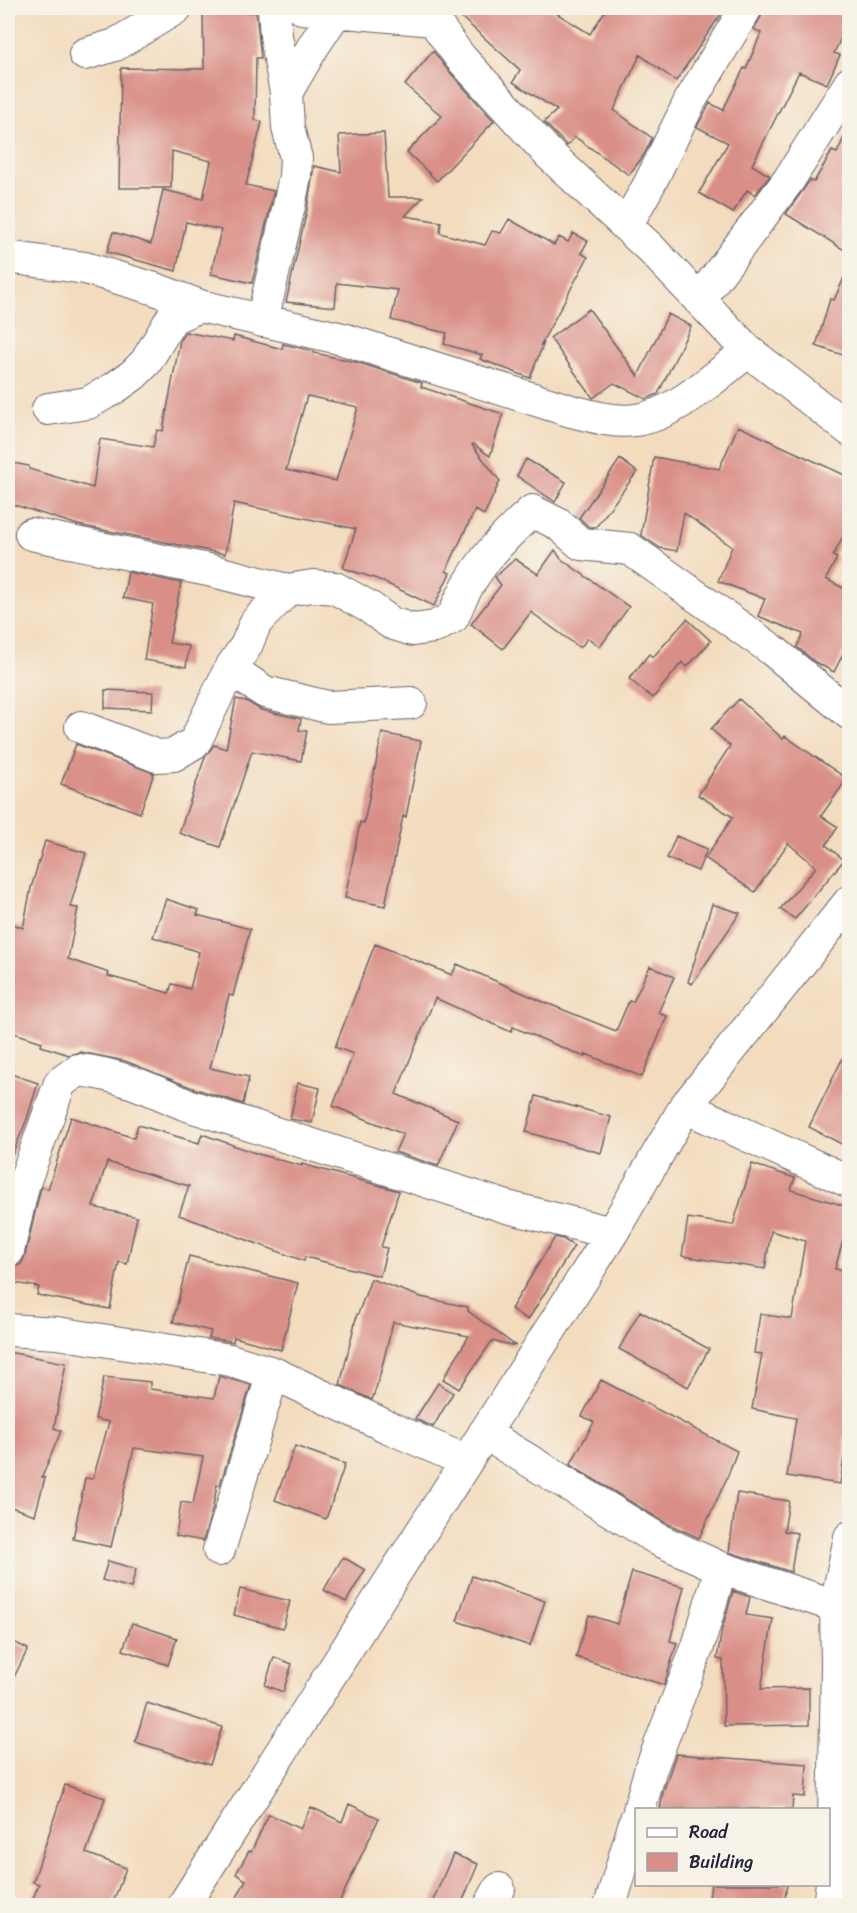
<svg xmlns="http://www.w3.org/2000/svg" width="857" height="1913" font-family="Sriracha,sans-serif">
  <rect width="100%" height="100%" fill="#f7f3e8"/>
  <filter id="ink" filterUnits="userSpaceOnUse"><feTurbulence type="fractalNoise" baseFrequency=".0167" numOctaves="2"/><feDisplacementMap in="SourceGraphic" scale="12" xChannelSelector="R" yChannelSelector="G"/><feConvolveMatrix kernelMatrix="1 2 1 2 8 2 1 2 1" color-interpolation-filters="sRGB"/></filter>
  <filter id="wash" filterUnits="userSpaceOnUse"><feTurbulence type="fractalNoise" baseFrequency=".008" numOctaves="4" result="noise"/><feDisplacementMap in="SourceGraphic" scale="24" xChannelSelector="R" yChannelSelector="G"/><feGaussianBlur stdDeviation="1.35" result="paint"/><feColorMatrix in="noise" values="0 0 0 0 0 0 0 0 0 0 0 0 0 0 0 0 0 1.4 0 .05"/><feComposite in="paint" operator="in"/></filter>
  <g filter="url(#wash)">
    <rect width="100%" height="100%" fill="#f3dcbe"/>
    <g id="blocks">
      <path fill="#d98f87" fill-rule="evenodd" d="M451,8H548L590,34L607,8H725L676,81L640,55L614,110L652,138L644,155L629,175L575,137L567,146L544,122L557,110L513,82L520,70Z
        M764,8H849V21L834,53L840,55L827,84L799,72L752,165L770,176L755,195L747,190L733,213L699,193L728,143L697,127L710,103L723,110L744,68L746,69L761,33L754,29L761,17Z
        M256,12L261,58H256L255,120L262,122L246,185L274,191L252,283L211,274L221,230L186,222L176,271L107,252L113,232L151,244L163,190L203,199L211,161L172,151L171,188H119L121,68L204,69L203,13Z
        M433,51L447,69L494,121L437,181L407,152L442,116L405,85Z
        M849,127V253L786,214L810,180L814,182L832,151L837,153Z
        M384,133L388,197H423L405,216L441,222L440,233L485,245L492,231L501,233L509,219L554,245L559,237L568,242L573,233L588,241L581,253L588,257L540,346L544,342L530,378L480,359L482,355L444,344L447,333L391,320L398,290L337,283L335,307L286,302L307,210L314,166L341,172L339,135Z
        M849,267V357L816,346L830,299L834,300Z
        M589,309L638,376L668,314L691,326L658,394L646,399L614,383L593,398L550,338Z
        M185,332L233,341L234,336L282,349L283,344L314,351V353L356,362L422,383L421,387L503,414L490,456L473,444L472,445L500,481L484,515L475,510L446,571L450,573L434,606L377,579L343,568L356,529L234,503L225,554L78,525L8,503V462L29,466V469L93,488L100,439L153,447L157,430L163,431L180,340ZM307,396L358,407L336,481L286,470Z
        M738,426L849,477V525L833,556L837,558L826,579L849,591V642L834,672L815,662L797,647L803,634L758,616L765,599L718,581L732,547L684,513L677,551L660,548L641,535L654,457L719,469Z
        M526,459L566,482L555,502L517,476Z
        M620,459L637,472L596,527H589L579,518Z
        M555,550L561,559L629,607L600,647L588,638L580,648L531,612L503,649L471,624L501,585L495,577L515,559L538,574Z
        M128,572L181,583L169,643L189,646L186,667L144,660L153,604L123,598Z
        M687,619L711,641L687,667L682,662L653,698L629,679L649,654L653,657Z
        M105,690L153,692L152,710L105,708Z
        M236,699L246,701L261,710L301,719L299,730L307,731L301,761L252,751L220,847L179,833L205,757L214,745L226,749Z
        M739,699L783,739L785,736L847,779L821,816L838,827L826,845L844,860L795,919L780,909L816,867L788,843L755,892L705,858L733,817L698,795L730,746L711,729Z
        M382,733L421,741L406,817L403,816L385,906L345,898L360,822L364,823Z
        M76,744L154,773L140,813L61,784Z
        M676,836L707,849L698,871L667,858Z
        M45,841L86,853L70,907L78,908L68,959L109,973L108,976L169,993L172,984L190,989L199,952L153,937L166,899L199,910L197,915L250,929L233,996L229,995L210,1068L249,1077L243,1104L190,1087L125,1061L80,1052L69,1055L41,1046L42,1042L8,1031V922L23,928L31,888Z
        M712,904L740,913L692,984L688,982Z
        M375,944L452,975L457,964L539,1000L616,1031L629,1001L633,1002L650,966L674,977L658,1013L667,1016L642,1077L586,1054L585,1057L513,1027L511,1032L435,998L396,1094L458,1120L438,1166L395,1152L403,1134L333,1106L353,1054L335,1047Z
        M849,1045V1148L809,1127Z
        M8,1073L38,1083L27,1119L8,1165Z
        M298,1083L320,1088L312,1123L290,1119Z
        M536,1096L611,1117L601,1153L526,1132Z
        M71,1117L134,1138L138,1125L199,1143L202,1134L258,1154L302,1166V1164L399,1191L381,1247L387,1248L380,1276L305,1257L304,1261L179,1215L189,1186L107,1162L93,1207L137,1217L127,1264L119,1262L110,1309L37,1295L39,1287L14,1283L16,1272L8,1271V1268H14L21,1264L25,1256L40,1191L42,1187L48,1189Z
        M752,1164L795,1178L791,1190L849,1207V1219L835,1269L849,1271V1411L844,1444H846L840,1484L787,1476L796,1418L752,1409L762,1354L754,1353L760,1314L792,1319L805,1241L771,1231L765,1269L682,1256L688,1218L733,1225Z
        M555,1237L563,1239L574,1246L528,1320L511,1309Z
        M189,1256L298,1283L281,1350L234,1337L233,1342L209,1338L211,1331L173,1322Z
        M371,1279L421,1297L468,1307V1311L516,1346L492,1341L459,1389L443,1379L469,1336L393,1322L379,1379L372,1400L340,1385L357,1314H358Z
        M640,1311L709,1349L688,1387L619,1349Z
        M8,1352L66,1363L54,1428L61,1431L42,1477L45,1478L35,1515L8,1506Z
        M219,1376L251,1385L220,1485H217L213,1507L203,1541L176,1536L181,1502L193,1504L203,1457L134,1448L111,1547L73,1539L85,1478L93,1479L109,1422L95,1419L104,1377L150,1382V1389L214,1398Z
        M601,1380L737,1451L727,1478L699,1538L664,1522L570,1465L594,1422L582,1416Z
        M438,1383L453,1393L433,1427L415,1419Z
        M295,1446L345,1464L326,1519L275,1500Z
        M737,1493L789,1501L784,1531L797,1533L791,1572L729,1552Z
        M343,1557L365,1570L346,1602L324,1590Z
        M108,1561L136,1569L131,1588L102,1580Z
        M632,1572L684,1587L670,1641L677,1643L664,1685L576,1657L589,1615L617,1624Z
        M472,1576L545,1601L530,1646L457,1621Z
        M240,1589L290,1601L283,1628L234,1615Z
        M733,1591L750,1597L746,1615L773,1619L761,1689L809,1688V1725L724,1726L723,1660L717,1659L722,1629Z
        M132,1623L177,1638L168,1665L123,1650Z
        M8,1639L28,1649L8,1689Z
        M274,1657L292,1664L283,1692L265,1685Z
        M147,1703L222,1727L210,1765L135,1742Z
        M676,1754L807,1764L805,1797L793,1796L792,1809H660L663,1792Z
        M65,1785L105,1798L86,1853L126,1868L112,1905H30L39,1884L33,1882Z
        M349,1804L379,1818L338,1905H233L246,1880L236,1874L249,1851L251,1852L269,1814L300,1829L311,1807L342,1822Z
        M453,1854L478,1864L461,1905H431Z
        M711,1884H787L784,1905H708Z"/>
    </g>
  </g>
  <g filter="url(#ink)">
    <use href="#blocks" fill-opacity="0" stroke="#6b6369" stroke-width="1.5"/>
    <g fill="none" stroke-linecap="round" stroke-linejoin="round">
      <g stroke="#6b6369" stroke-width="34">
        <path id="minor" d="M302,8L433,20
          M427,8L433,20L460,57L549,154L651,249L748,351L850,430
          M85,54L115,45L176,8
          M286,93L314,45L336,12
          M626,226L650,183L690,101L746,8
          M8,257L85,268L155,289L200,306L343,339L571,411C592,416 613,423 635,420C674,416 717,375 748,351
          M699,300L788,181L850,83
          M262,321L289,206L295,176L296,158L288,128L286,93L276,36L274,8
          M48,409L88,403L113,389L133,375L146,362L172,318L200,306
          M31,534L213,571L287,590
          M230,669L265,692L328,707L411,703
          M81,727L157,756L174,755L195,742L230,669L246,646L256,622L287,590L313,586L335,588L369,607L391,623L413,630L435,627L453,617C470,572 497,543 532,511L558,524L581,544L630,549L771,649L850,714
          M685,1107L850,1182
          M8,1251L23,1186L60,1083L78,1070C117,1074 148,1088 184,1104L507,1207L612,1233
          M8,1330L57,1333L230,1360L273,1373L388,1427L466,1461
          M484,1433L659,1540L721,1568L836,1606
          M219,1550L273,1373
          M639,1810L650,1771L698,1646L721,1568
          M183,1906L612,1233L685,1107L850,901
          M490,1906L499,1889
          M610,1906L636,1819
          M829,1906L833,1875L837,1665L836,1606L850,1537"/>
      </g>
      <use href="#minor" stroke="#fff" stroke-width="32"/>
    </g>
  </g>
  <rect width="857" height="1913" fill="none" stroke="#f7f3e8" stroke-width="30"/>
  <rect x="635" y="1808" width="195" height="78" fill="#f7f3e8" stroke="#a29fa3" stroke-width="1.5"/>
  <rect x="647" y="1828" width="30" height="9" fill="#ffffff" stroke="#a29fa3" stroke-width="1.5"/>
  <text x="689" y="1838" font-size="18" fill="#22223b">Road</text>
  <rect x="647" y="1853" width="30" height="18" fill="#d98f87" stroke="#a29fa3" stroke-width="1.5"/>
  <text x="689" y="1868" font-size="18" fill="#22223b">Building</text>
</svg>
